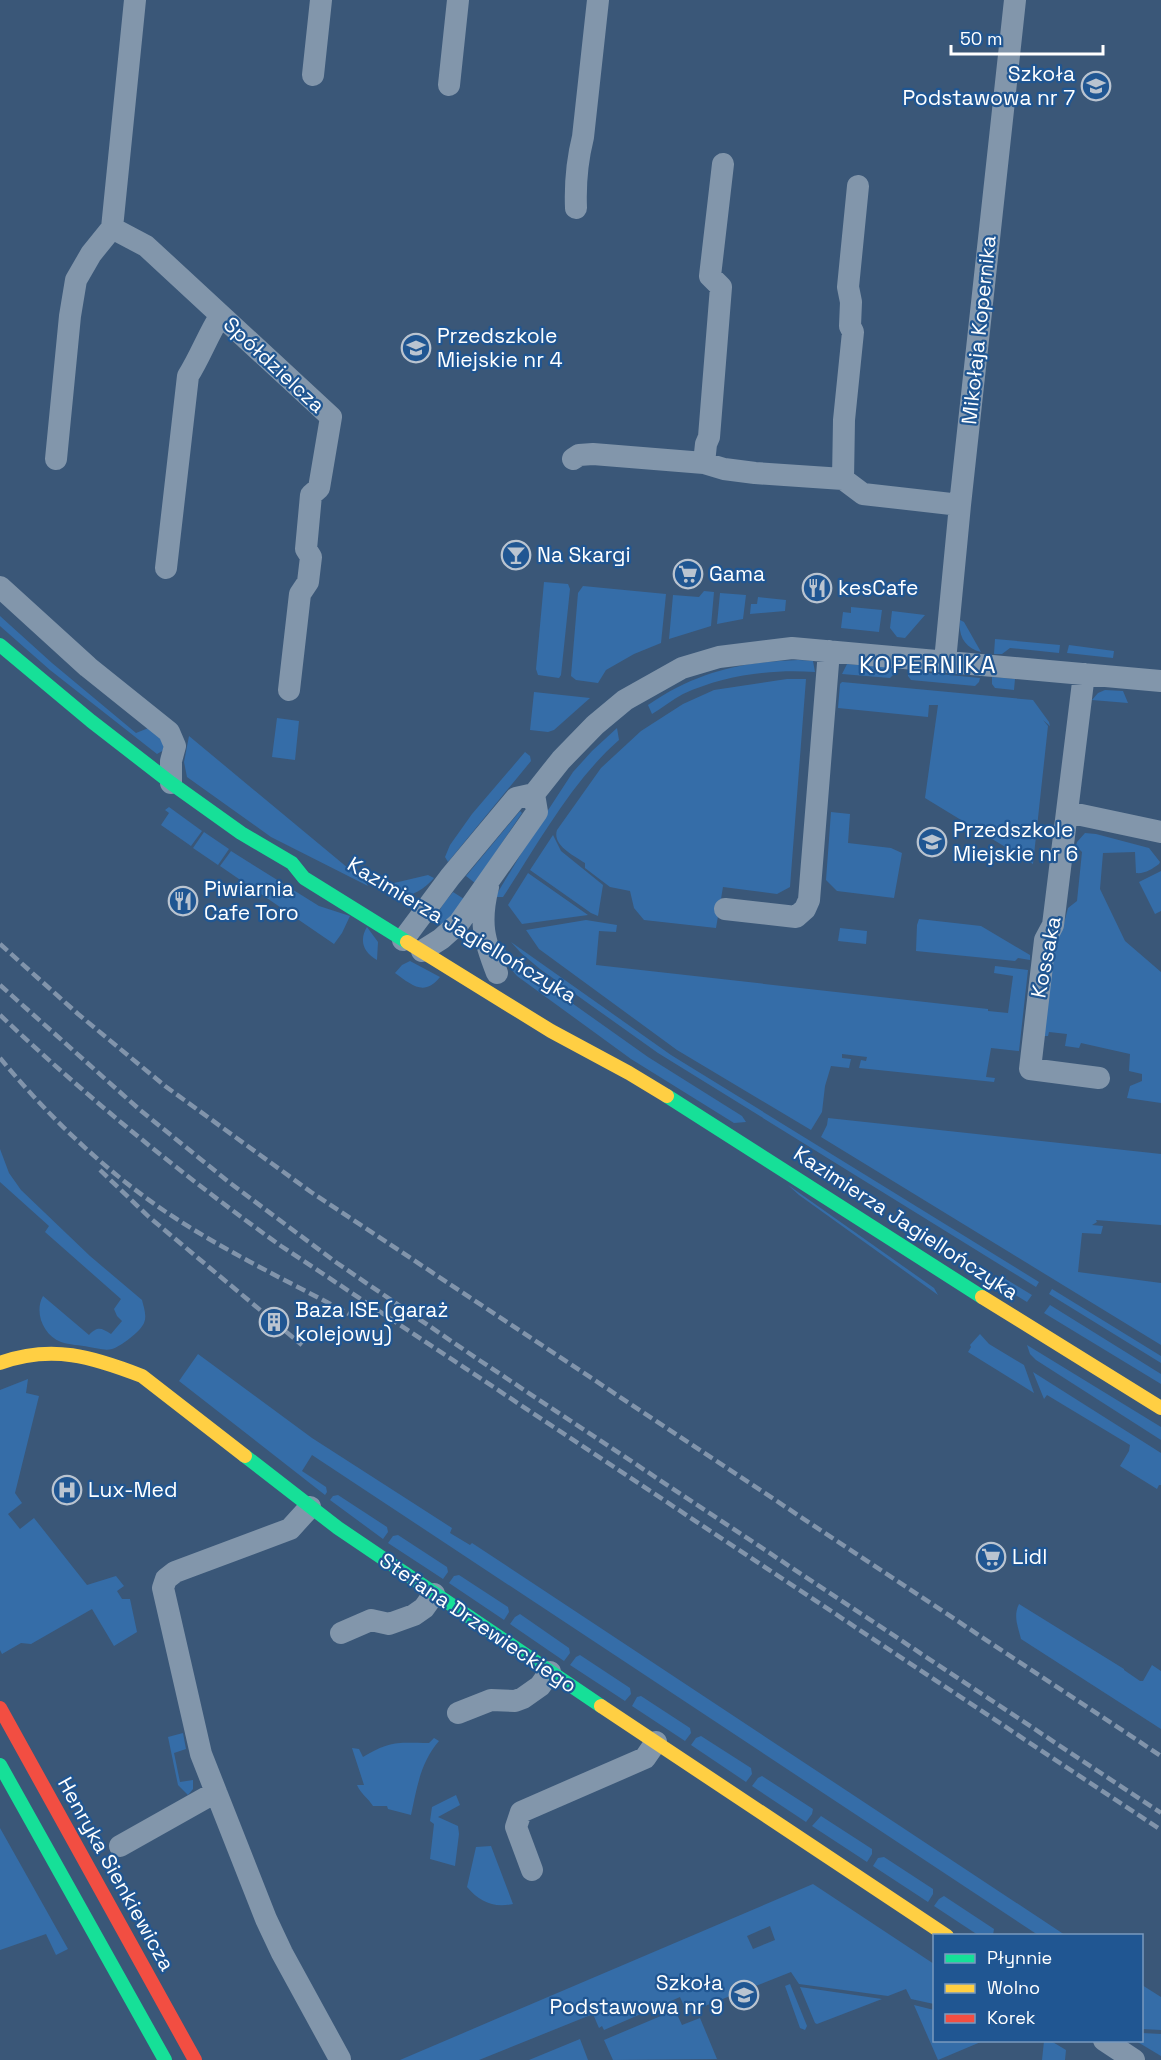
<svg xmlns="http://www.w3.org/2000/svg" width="1161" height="2060" font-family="'Space Grotesk',sans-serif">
  <rect width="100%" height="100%" fill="#3a5778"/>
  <path fill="#356da8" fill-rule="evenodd" d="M544,582L568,584L570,589L561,675L559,678L538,675L536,669Z
    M583,586L666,594L661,643L634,654L606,670L598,683L576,680L571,676L578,593Z
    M704,591L714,592L711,626L669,639L673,595L699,597Z
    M720,593L746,595L743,619L717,624Z
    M758,597L786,600L785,611L750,614L751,604H757Z
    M851,607L882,610L879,632L841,628L843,612L851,613Z
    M892,611L925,615L905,638L897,637L890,628Z
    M0,616L52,663L136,733L151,727L162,735L164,750L157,754L50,670L0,626Z
    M960,620L964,622L981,652C965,648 958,636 960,620Z
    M995,639L1060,645L1059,653L1010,648L1002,654H994Z
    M1069,645L1114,651L1113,658L1067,653Z
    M798,660L813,661L815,672C771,669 724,675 683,694C672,700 662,708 652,714L648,705C697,672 740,662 798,660Z
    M847,664L895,668L894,674L890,678L842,674Z
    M908,671L980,678L979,682L975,686L911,680L908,676Z
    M992,677L1015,679L1014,690L995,688L992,684Z
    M787,679H806L790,887L777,894L723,887L716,928L644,920L634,908L630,891L610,887L585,868V863C573,855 552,845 557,830L601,768L641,731L683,704L714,690Z
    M842,682L1033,700L1049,722L1050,726L1043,720L1048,726L1033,864L925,798L938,705H929L928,717L838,708L840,684Z
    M1105,690L1123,691L1128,703L1092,700L1098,693Z
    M534,692L590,698L554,730L548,732L530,730Z
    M277,718L299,721L295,760L272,757Z
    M617,728L619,740C571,782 538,844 503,897H495L539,824L573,772L592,751Z
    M189,736L366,883L368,886L271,837L187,777L184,762Z
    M525,752L530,756L531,761L448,862L445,857L450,845L472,814Z
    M169,807L202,831L191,846L161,825L169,813L165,810Z
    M520,811L522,813L475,883L466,876Z
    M831,812L850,814L848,843L891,848L902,853L894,898L837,891L826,880Z
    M204,832L229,849L218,865L193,848Z
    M1085,833L1096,834L1149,848L1160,862L1159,864C1152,869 1145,874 1136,873L1135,852L1103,853L1100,889L1125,941L1161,972V1103L1127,1098L1130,1086L1142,1081V1074L1129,1071L1130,1054L1081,1043L1079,1048L1065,1046L1067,1034L1049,1032L1048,1036H1044L1053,941L1064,923L1068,908L1077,901L1082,852L1076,846L1077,842Z
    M553,835L561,851L603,885L598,916L591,913L530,870Z
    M231,851L319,906L350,916L342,933L334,944L220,866Z
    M1161,871V911L1155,914L1139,882Z
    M528,873L588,915L522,924L508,905Z
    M428,875L434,878C422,892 405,901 386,895L394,883Z
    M453,892L464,899L451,919L442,925L439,924C435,911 445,902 453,892Z
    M919,919L981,926L1030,955V960L1018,958L1015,961L916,951L917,925Z
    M586,920L617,925L616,932L599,931L596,965L988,1009V1011L1008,1013L1013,976L994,973L995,966L1028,970L1019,1051L991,1048L986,1077L995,1078L994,1082L859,1068L861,1060L866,1061L867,1057L842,1054V1058L851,1059L849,1068L831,1066L825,1086L822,1112L811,1130L677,1050L539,949L526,930Z
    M367,927L378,942L377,960C363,952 359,940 367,927Z
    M840,928L867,931L866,944L838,941Z
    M511,942L671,1055L1039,1282L1036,1287L658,1053L540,969L521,953Z
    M498,947L504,948L513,960L531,974L648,1057L742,1116L746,1122L734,1123L631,1059L517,976L505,962Z
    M410,961L440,977C424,997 412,985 395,973L402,965Z
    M828,1118L1161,1154V1225L1096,1220L1097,1222L1092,1225L1103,1226L1101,1234L1082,1233L1078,1272L1161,1283V1345L821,1137L827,1125Z
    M0,1149L9,1173L21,1190L90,1256L142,1300C144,1308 147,1316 144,1323C141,1331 120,1347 112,1349C105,1351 96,1348 89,1347C80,1345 69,1345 61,1342C43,1335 34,1312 43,1296L89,1335C98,1326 101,1328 111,1334L122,1321L117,1316L114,1309L121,1299L45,1232L49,1226L0,1182Z
    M788,1185L934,1288L938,1295L799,1195Z
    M1004,1278L1032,1295L1027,1302L1006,1289L1004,1290L1000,1279Z
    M1052,1289L1161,1356V1363L1049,1294Z
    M1050,1305L1161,1374V1384L1044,1313Z
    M980,1334L989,1344L1024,1365L1034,1393L968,1352L971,1347L970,1345Z
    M1027,1345L1161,1427V1440L1036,1360L1030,1354Z
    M198,1354L312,1438L452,1528L450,1533L470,1545L472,1543L1065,1935H1038L312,1455L302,1471L326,1487L327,1492L325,1495L179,1381Z
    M1033,1372L1161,1453V1485H1159L1157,1489L1120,1466L1129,1451L1130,1445L1047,1395L1044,1399Z
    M28,1379L26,1393L39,1396L15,1493L22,1503L8,1514L20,1529L34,1518L87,1585L116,1576L124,1586L117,1591L122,1599H130L137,1632L114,1646L92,1609L31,1644L21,1643L2,1654L0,1650V1390Z
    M338,1495L387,1527L388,1532L383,1539L330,1500L333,1496Z
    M398,1535L447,1567L448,1572L443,1579L388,1543L393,1536Z
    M459,1575L508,1607L509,1612L504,1620L449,1583L454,1576Z
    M1019,1604L1124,1669V1670L1140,1681H1143L1152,1665L1161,1671V1729L1021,1639C1018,1627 1013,1616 1019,1604Z
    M520,1614L569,1648L570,1653L564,1661L510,1624L515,1617Z
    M580,1655L630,1688L631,1694L625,1701L570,1665L576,1657Z
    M641,1696L690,1728L691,1733L685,1741L632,1706L637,1697Z
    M183,1733L186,1749L174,1753L180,1782L193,1780V1789L188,1795L178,1785L168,1737Z
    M701,1736L751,1768L752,1774L746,1782L691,1745L696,1738Z
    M434,1738L439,1741C420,1763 417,1788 411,1815L388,1809L387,1806H373C368,1798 361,1794 357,1785H364L352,1748L359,1749L363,1757C392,1740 397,1743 429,1743Z
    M762,1776L813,1809L812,1814L806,1822L752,1786L758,1778Z
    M456,1795L460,1805L438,1817L458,1826L459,1834L455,1866L430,1859L434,1824L430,1821L432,1807Z
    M821,1816L872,1849V1854L867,1862L812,1826Z
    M0,1828L68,1949L56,1955L46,1934L0,1950Z
    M491,1846L513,1904C493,1908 480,1902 467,1887L476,1847Z
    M884,1857L933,1889V1894L928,1902L873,1866L878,1858Z
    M813,1884L934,1964V2004L911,1999L906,1989L888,1996L799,1984L791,1972L687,2013L680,1997L604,2030L602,2026L599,2028L593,2014L479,2060H400ZM770,1926L775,1940L753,1949L747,1936Z
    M944,1896L994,1929L993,1935H978L934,1906L939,1899Z
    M790,1984L807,2026L805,2030L800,2028L785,1986Z
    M1142,1985L1161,1997V2030L1142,2029Z
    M800,1987L882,1999L817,2024L815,2023Z
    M914,2005L934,2010V2040L983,2041L938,2060Z
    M675,2010L682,2025L700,2018L717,2059L613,2060L604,2040Z
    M1142,2033L1161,2034V2056L1136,2041L1142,2040Z
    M580,2039L588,2060H529Z
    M1044,2041H1051L1066,2050L1065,2060H1042Z"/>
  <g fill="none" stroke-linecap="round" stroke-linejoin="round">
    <path stroke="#8296ab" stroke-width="22" d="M313,75L321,0
      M449,85L458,0
      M723,164L710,276L721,287L709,437L706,444L704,463L724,469L755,473L843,479L844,420L853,332L850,326L851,302L848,287L858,186
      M576,208C575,183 577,161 583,137L598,0
      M112,228L146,246L331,417L319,488L311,495L306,549L311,557L308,582L300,594L289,690
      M56,459L70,316L76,280L91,254L112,228L135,0
      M573,459L579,455L593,454L704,463
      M843,479L863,494L960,505
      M166,568L188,376C200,357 208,335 220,316
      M0,587L88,667L169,732L175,746L171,761V783
      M945,661L960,505L1015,0
      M1084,674L1053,925L1045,940L1030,1069L1099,1078
      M1067,812L1161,832
      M488,887C479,923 484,940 497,973
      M725,909L796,917L805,909L809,900L829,651
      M403,940L450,877L516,798L534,794L561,760L595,725L625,700L682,668L719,657L792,648L1161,681
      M422,951L441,939L459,923L537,812L534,794
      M310,1507L290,1529L175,1572L166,1579L163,1588L201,1754L266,1919L282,1953L340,2059
      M341,1633L371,1620L389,1624L414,1615L424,1608L434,1594
      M458,1713L491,1700L515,1701L523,1698L540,1686L550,1672
      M120,1846L216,1792
      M532,1870L516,1827L521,1812L645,1758L656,1742
      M1104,2040L1134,2060"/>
    <path stroke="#16e098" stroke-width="14" d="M0,645L91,721L171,783L241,833L292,863L304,878L407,942
      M667,1096L982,1297
      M245,1456L338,1528L601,1706
      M0,1765L165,2060"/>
    <path stroke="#ffcf43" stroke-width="14" d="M407,942L551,1031L629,1073L667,1096
      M982,1297L1161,1408
      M0,1363C52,1344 93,1357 142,1376L245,1456
      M601,1706L947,1936"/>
    <path stroke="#f24e42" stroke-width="14" d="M0,1708L195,2060"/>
    <path stroke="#8194ab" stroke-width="4.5" stroke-dasharray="10 4.5" stroke-linecap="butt" d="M0,944L78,1014L165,1086L311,1192L1161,1756
      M0,985L140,1110L230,1183L337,1263L479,1360L1161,1813
      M0,1015C89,1099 182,1175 281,1246L1161,1830
      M0,1058C48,1116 104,1170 166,1212C224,1251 288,1281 349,1314
      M100,1170L149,1217L302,1345"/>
  </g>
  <defs>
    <g id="school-ring" transform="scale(1.5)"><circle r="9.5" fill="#205692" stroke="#bac4d0" stroke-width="1.5"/><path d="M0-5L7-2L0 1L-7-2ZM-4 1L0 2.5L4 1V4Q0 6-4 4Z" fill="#bac4d0"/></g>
    <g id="bar-ring" transform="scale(1.5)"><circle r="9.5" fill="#205692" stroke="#bac4d0" stroke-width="1.5"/><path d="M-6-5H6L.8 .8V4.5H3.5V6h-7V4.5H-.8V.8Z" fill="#bac4d0"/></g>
    <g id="supermarket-ring" transform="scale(1.5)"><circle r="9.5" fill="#205692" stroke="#bac4d0" stroke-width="1.5"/><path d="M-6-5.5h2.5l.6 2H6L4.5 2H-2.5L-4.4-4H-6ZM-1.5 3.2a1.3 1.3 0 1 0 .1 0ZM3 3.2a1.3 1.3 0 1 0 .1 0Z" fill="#bac4d0"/></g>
    <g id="restaurant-ring" transform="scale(1.5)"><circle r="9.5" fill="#205692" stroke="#bac4d0" stroke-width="1.5"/><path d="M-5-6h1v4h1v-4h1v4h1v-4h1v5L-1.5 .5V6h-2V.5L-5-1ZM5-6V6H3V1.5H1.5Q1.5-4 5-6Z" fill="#bac4d0"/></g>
    <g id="building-ring" transform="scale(1.5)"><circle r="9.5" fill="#205692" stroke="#bac4d0" stroke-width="1.5"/><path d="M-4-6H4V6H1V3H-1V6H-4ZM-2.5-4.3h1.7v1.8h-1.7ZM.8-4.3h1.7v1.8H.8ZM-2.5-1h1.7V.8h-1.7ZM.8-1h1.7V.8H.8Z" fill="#bac4d0"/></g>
    <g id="hospital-ring" transform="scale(1.5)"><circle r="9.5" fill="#205692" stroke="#bac4d0" stroke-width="1.5"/><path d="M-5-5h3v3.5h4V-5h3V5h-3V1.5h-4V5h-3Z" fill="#bac4d0"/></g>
  </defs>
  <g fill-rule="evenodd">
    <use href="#school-ring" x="1096" y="86"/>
    <use href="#school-ring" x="416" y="348"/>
    <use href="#bar-ring" x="516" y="555"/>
    <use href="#supermarket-ring" x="688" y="574"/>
    <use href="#restaurant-ring" x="817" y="588"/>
    <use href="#school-ring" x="932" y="842"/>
    <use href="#restaurant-ring" x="183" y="901"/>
    <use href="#building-ring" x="274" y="1322"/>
    <use href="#hospital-ring" x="67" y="1490"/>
    <use href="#supermarket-ring" x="991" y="1557"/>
    <use href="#school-ring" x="744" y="1995"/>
  </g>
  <g text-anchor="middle" stroke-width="4.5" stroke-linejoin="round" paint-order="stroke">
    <g font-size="21" fill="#fff" stroke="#205692" text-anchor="start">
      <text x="1075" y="81" text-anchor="end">Szkoła<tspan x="1075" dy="24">Podstawowa nr 7</tspan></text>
      <text x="437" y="343">Przedszkole<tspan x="437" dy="24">Miejskie nr 4</tspan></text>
      <text x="537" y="562">Na Skargi</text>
      <text x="709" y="581">Gama</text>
      <text x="838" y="595">kesCafe</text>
      <text x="953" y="837">Przedszkole<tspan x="953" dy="24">Miejskie nr 6</tspan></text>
      <text x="204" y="896">Piwiarnia<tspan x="204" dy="24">Cafe Toro</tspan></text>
      <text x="295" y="1317">Baza ISE (garaż<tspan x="295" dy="24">kolejowy)</tspan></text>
      <text x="88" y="1497">Lux-Med</text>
      <text x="1012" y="1564">Lidl</text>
      <text x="723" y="1990" text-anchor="end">Szkoła<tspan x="723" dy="24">Podstawowa nr 9</tspan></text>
    </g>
    <g font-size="21" fill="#fff" stroke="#205692">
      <text transform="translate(979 330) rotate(-84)" y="7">Mikołaja Kopernika</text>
      <text transform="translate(274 365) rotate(43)" y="7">Spółdzielcza</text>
      <text transform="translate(462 930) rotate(31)" y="7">Kazimierza Jagiellończyka</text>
      <text transform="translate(1046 957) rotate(-79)" y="7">Kossaka</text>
      <text transform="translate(906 1223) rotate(33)" y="7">Kazimierza Jagiellończyka</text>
      <text transform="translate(478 1623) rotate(34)" y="7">Stefana Drzewieckiego</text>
      <text transform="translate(116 1874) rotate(61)" y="7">Henryka Sienkiewicza</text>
    </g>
    <g font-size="24" letter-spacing="1.5" fill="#fff" stroke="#205692">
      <text x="928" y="673">KOPERNIKA</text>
    </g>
  </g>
  <rect x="933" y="1934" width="210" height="108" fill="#205692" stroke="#799abe" stroke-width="1.5"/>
  <rect x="945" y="1954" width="30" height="9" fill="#16e098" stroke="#799abe" stroke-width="1.5"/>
  <text x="987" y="1964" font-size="18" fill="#ffffff">Płynnie</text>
  <rect x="945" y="1984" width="30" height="9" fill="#ffcf43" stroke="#799abe" stroke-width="1.5"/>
  <text x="987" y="1994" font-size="18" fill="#ffffff">Wolno</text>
  <rect x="945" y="2014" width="30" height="9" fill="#f24e42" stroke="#799abe" stroke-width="1.5"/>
  <text x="987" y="2024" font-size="18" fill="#ffffff">Korek</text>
  <path d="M951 45v9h152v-9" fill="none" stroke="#ffffff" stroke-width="3"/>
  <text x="960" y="45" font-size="18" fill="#ffffff" stroke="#205692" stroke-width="4.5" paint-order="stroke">50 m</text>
</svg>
